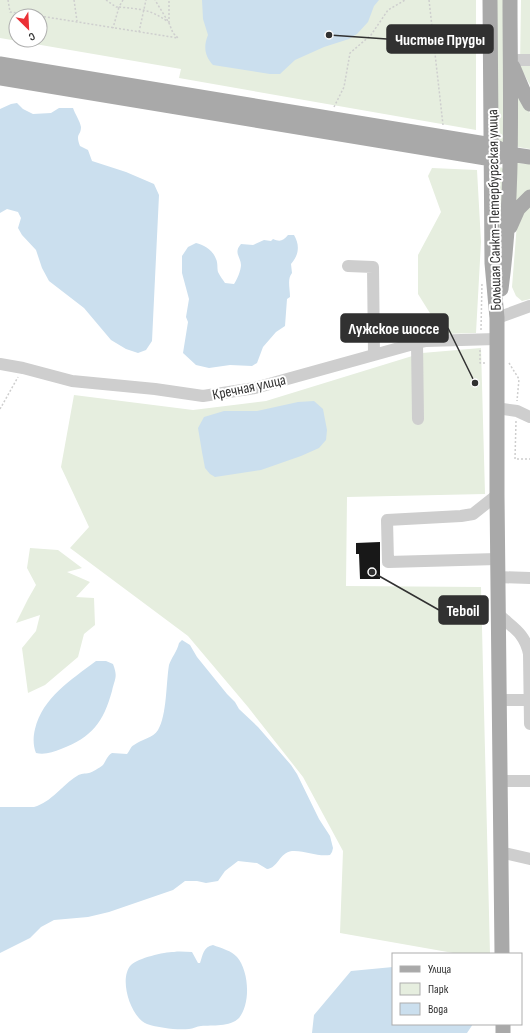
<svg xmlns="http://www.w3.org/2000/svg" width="530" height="1033" font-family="'Sofia Sans Condensed',sans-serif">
  <rect width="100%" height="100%" fill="#fff"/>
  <path fill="#e6eedf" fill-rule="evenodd" d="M0,0H476V130L179,78L181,69L0,38ZM16,16H40V40H16Z
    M495,0H506V142L501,143L497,140Z
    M521,0H530V85L520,67Z
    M518,96L530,113V149L518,147L517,145Z
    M517,163L530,164V190L515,203Z
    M501,167L505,171L498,276L496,170Z
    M432,168L477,170L481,242L476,333L443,334L418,294V255L441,212L428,176Z
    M530,203V299L522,301L516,296L512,287L517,223Z
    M481,348L485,494L347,497L346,586L481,587L490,954H459L340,933L343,851L303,777L248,707L188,636L70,548L89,527L61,467L74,395L193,410L266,401L422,353Z
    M30,548L58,550L82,568L67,572L90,582L76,597L94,598L95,625L84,634L78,657L45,685L28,693L22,648L36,631L40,615L16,623L28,599L36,585L27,568Z"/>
  <path fill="#cbdfee" d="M202,0H379L374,6L368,22L357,34L349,39L324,47L295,60L280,74H270L213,65C205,56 203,47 208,35L203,19Z
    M17,103L23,109L33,114L51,113L59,108H73C75,114 80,121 81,127C81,136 75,133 80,146L88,150L92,161L126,172L154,184L159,195L152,341L146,350L138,353L126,349L111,340L84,308L49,281L42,268L36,250L22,235L18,228L21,218L18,212L7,209L0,213V109L11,104Z
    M288,235H294C300,245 299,255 291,264L292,273C287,279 290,288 290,297L287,299L285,326L276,332L263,347L257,363L252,366L230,365L209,368L196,365L183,353L188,322L186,317L189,299L182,273V256L188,247L196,243C204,245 213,250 216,259C218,263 217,268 218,272C220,276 223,280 225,283L234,284C237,280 241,270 241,265C241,257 233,253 241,244L253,245L264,240L271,241L273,239C280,242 283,241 288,235Z
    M314,401L323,409L327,430L326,440L319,448L301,456L261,470L215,477L210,474L205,468L202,452L198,428L204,417L224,411H257L298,402Z
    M182,640L190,645L197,657L227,694L235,702L239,709L258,727L291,765L297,774L319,819L330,836L333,848L332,852L330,855C317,857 305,850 292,851C279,853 278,868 267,869L257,863L238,861L225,871L218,881L206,883L197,881H185L173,890L109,912L88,917L54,920L41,927L30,938L0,953V807H34C52,802 62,785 77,776C81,773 85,774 89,773C93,772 99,768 103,765C106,761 107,756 112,753L127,754C130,751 130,747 134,745C142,739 153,738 158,730C167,715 166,683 169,665C171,658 177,652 179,643Z
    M96,661H106L113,664C118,677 115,678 112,691C103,723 92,737 61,749C53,752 45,755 36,753C33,746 33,737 35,729C43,697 71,680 96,661Z
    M213,945C221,948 232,951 237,957C249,971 251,1003 239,1018C230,1027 212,1025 201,1026C197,1026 193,1029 189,1029C176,1030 159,1028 147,1024C131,1018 118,979 131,965C138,958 164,952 174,952C180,951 186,952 192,952L198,963H200C203,955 203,947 213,945Z
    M393,967V1024H473L467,1033H312L314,1015L351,971Z"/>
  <path fill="#181818" d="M380,542V579H360L359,554H356V543Z"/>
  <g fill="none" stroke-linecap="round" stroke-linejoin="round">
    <path stroke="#cecece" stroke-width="1.5" stroke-dasharray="2 2" stroke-linecap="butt" d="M8,0L10,12L40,16
      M74,0L77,21
      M106,0L116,7H119L113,28
      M123,0L119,7C139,9 151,9 168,22
      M429,0L443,125
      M40,16L178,38L173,33L169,23L155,0
      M169,23V0
      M139,32L146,0
      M334,107L344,87L350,53L371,35L388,10L405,0
      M481,330L482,282
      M480,350V363H487
      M509,363L519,379L517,401
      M0,409L18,377
      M516,421L515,459H530"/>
    <path stroke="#cecece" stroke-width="12" d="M510,60H530
      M348,266L373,267L374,355
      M497,318L530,306
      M417,343L418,419
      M0,364L23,368L72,381L155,389L203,396L255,388L417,343L426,341L496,339
      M496,408L517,411L530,417
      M497,495L473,514L461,516L387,520L388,562L497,559
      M497,577L530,578
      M498,614C513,628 525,633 529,654L530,724
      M499,700H530
      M500,781H530
      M500,852L530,859"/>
    <path stroke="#a9a9a9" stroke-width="15" d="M490,0L492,263L497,318V495L502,954
      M0,64L492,145L500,149
      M513,67L525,95L530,104
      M0,78L492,159L509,154L530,157
      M510,227L518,209L530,197
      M501,289C514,194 510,96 510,0
      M503,1024V1033"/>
  </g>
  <g text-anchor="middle" stroke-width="4" stroke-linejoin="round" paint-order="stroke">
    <g font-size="15" fill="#313131" stroke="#fff">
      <text transform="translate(494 210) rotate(-91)" y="5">Большая Санкт-Петербургская улица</text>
      <text transform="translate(249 387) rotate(-12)" y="5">Кречная улица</text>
    </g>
  </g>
  <path fill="none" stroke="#313131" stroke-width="1.5" d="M329 35L387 39M475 383L448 328M372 572L439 610"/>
  <g fill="#313131" stroke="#fff" stroke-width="1.5">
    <circle cx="329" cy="35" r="4"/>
    <circle cx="475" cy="383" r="4"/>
    <circle cx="372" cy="572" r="4"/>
  </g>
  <g fill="#313131" stroke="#313131" stroke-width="1.5">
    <rect x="387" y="25" width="106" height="28" rx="4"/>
    <rect x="341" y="314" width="107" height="28" rx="4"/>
    <rect x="439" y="596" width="49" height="28" rx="4"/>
  </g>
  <g font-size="16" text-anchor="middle" font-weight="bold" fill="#fff">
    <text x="440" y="45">Чистые Пруды</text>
    <text x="394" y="334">Лужское шоссе</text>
    <text x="463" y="616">Teboil</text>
  </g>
  <rect x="392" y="953" width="130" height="72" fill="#ffffff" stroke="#adadad"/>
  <rect x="400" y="966" width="20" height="6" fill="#a9a9a9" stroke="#adadad"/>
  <text x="428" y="973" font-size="12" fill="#313131">Улица</text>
  <rect x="400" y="983" width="20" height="12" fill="#e6eedf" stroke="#adadad"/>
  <text x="428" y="993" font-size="12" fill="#313131">Парк</text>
  <rect x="400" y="1003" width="20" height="12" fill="#cbdfee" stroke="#adadad"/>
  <text x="428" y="1013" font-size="12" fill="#313131">Вода</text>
  <g transform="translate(28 28) rotate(156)"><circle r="19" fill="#ffffff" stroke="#adadad"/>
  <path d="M0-3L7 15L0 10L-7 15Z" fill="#eb3036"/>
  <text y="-6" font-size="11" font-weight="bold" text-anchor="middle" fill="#313131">С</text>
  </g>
</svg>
